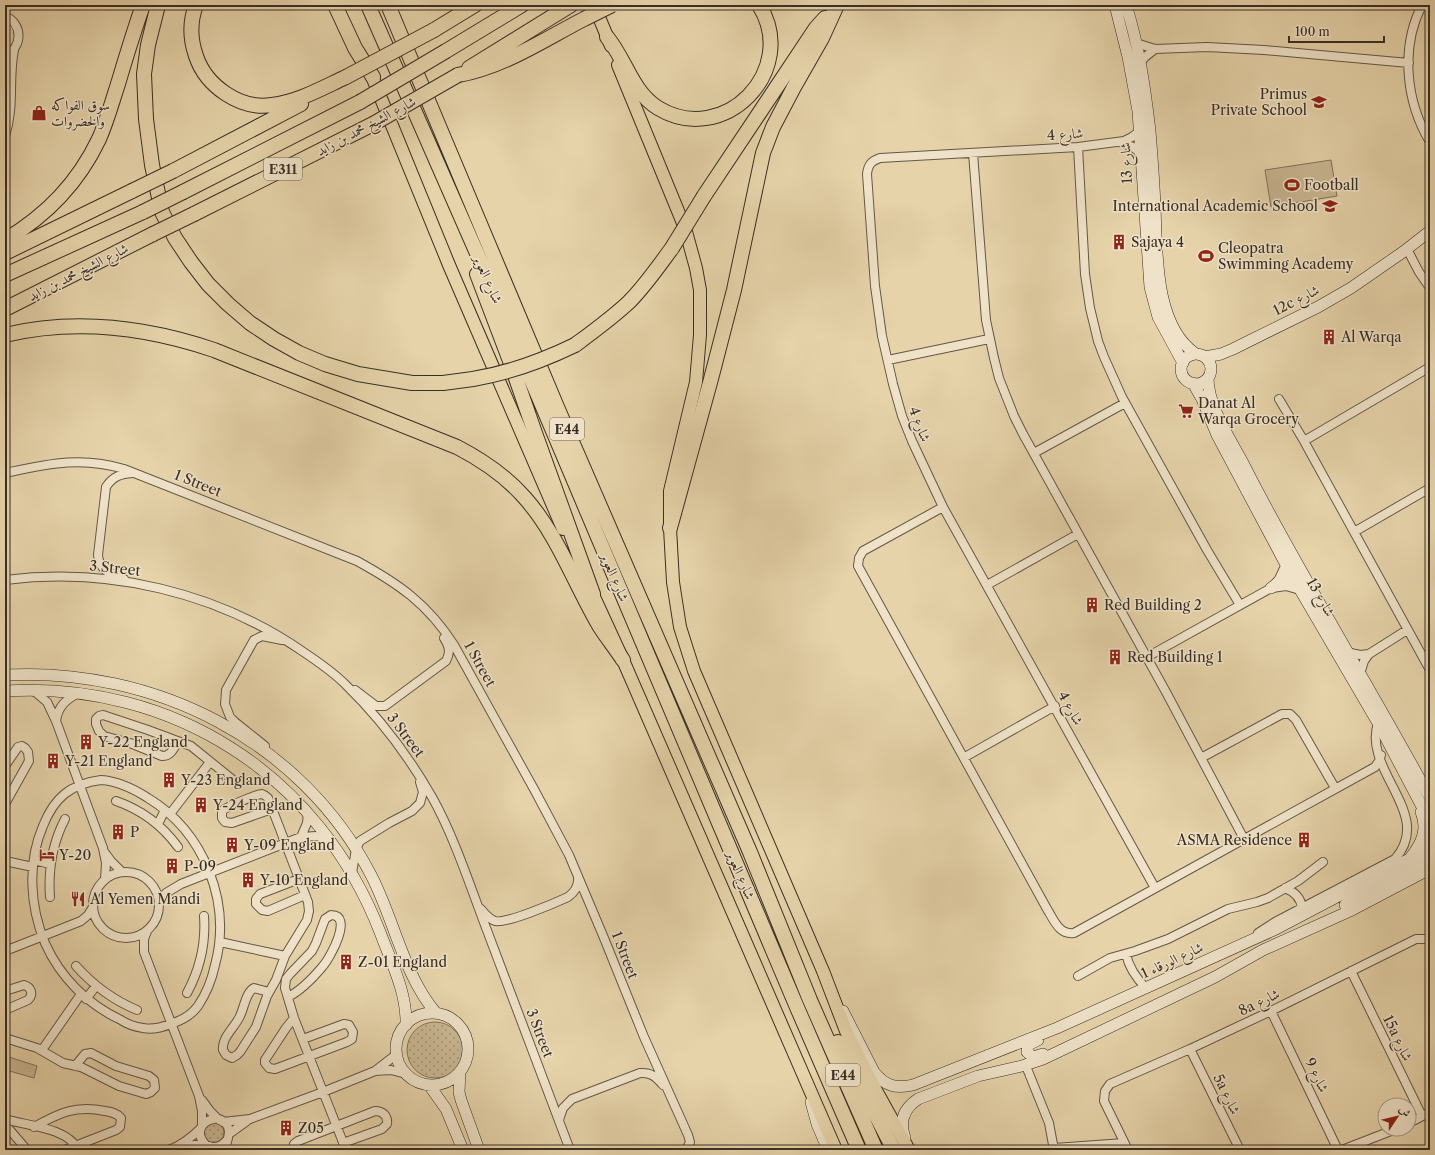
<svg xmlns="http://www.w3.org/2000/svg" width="1435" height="1155" font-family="'Libre Caslon Text',Amiri,serif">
  <defs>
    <pattern id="grass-dots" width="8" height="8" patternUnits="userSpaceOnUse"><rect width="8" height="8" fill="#c9b793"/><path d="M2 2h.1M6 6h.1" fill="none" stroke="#a49578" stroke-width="1.8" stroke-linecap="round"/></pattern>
  </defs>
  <rect width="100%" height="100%" fill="#e6d3aa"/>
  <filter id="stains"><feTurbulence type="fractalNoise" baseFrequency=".005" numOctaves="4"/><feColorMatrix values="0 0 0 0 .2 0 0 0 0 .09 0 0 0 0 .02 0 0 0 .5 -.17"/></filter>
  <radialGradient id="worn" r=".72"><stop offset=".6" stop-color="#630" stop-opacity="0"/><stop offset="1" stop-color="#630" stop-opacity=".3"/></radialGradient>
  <path fill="url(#grass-dots)" stroke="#82725c" d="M407 1050a28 28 0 1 1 56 0a28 28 0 1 1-56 0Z
    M204 1133a10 10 0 1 1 20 0a10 10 0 1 1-20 0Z"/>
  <path fill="#c9b793" stroke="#82725c" d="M1331,160L1337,196L1271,207L1265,170Z
    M9,1057L37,1066L34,1078L6,1070Z"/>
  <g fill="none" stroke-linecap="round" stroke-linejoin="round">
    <g stroke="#655746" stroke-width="10">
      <path id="street" d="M1422,5C1400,48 1406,102 1430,142
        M5,16C23,24 23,47 5,56
        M1136,43L1155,49L1207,47L1264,50L1409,63
        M1140,63L1145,57L1155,49
        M1140,131L1132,137L1124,141L1078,147L880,158C871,161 868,165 867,174L875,286L882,336L893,384L902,416L912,441L943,507L1155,888
        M5,136C15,105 8,80 14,50
        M1120,142L1133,147L1141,154
        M1078,147L1085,274L1090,308L1098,341L1104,357L1122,397L1207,550L1240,605
        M973,153L986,320L994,358L999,378L1014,416L1023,434L1166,692L1244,839
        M1407,249L1419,272L1430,288
        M888,360L989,339
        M1279,399L1304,441L1430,670
        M1304,441L1430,367
        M1034,453L1125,403
        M5,473C48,464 81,456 124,469L357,561C399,584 428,604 454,645L535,791L569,855L604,938L644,1037L688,1135L690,1142L686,1150
        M943,507L863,551L859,558L858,566L1047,909C1054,920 1059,935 1074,933L1375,767L1379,761L1381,755
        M1354,532L1430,488
        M124,579C110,574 99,570 98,555L106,487C113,476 121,474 132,473
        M5,580C109,567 216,592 302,651C317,661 332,671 345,684C379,717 408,755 432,797C455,838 471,889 488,933C515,1005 543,1078 570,1150
        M987,585L1078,534
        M1272,588L1286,586L1300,590
        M1346,652L1360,655L1369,654
        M1147,657L1271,588L1279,579L1286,564
        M1360,674L1364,661L1369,654L1407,630
        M355,690L376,706H385L446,661C451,652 449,646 444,638
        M34,691L47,702L56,721L103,848L106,863L105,879
        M56,721C58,706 66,700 78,693
        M178,742C173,749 171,756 162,756L130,743L104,736L99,731L96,724V719L99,716L103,715L148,730L191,746L238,784
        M265,746L235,722L230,717L225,704L226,690L254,640L262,636L282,640
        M965,757L1055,706
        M1201,758L1282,714H1290L1296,720L1335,788
        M5,766L18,747L22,746L25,748L28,752L29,761L5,804
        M101,780C118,781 134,789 148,798C204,832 232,902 215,965C212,979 206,994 198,1006C192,1014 183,1020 173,1023C163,1027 154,1030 143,1028C136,1027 127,1024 121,1020C87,1004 60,977 45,943C30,907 27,863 43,826C54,798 70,784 101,780Z
        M116,801C142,810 162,825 178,847
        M170,814L210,762
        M158,824L165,810
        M301,837L307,823L308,813
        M105,853L111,861L122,872
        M34,860L50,864
        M5,861L33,867
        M93 905a33 33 0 1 1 66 0a33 33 0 1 1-66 0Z
        M352,873L356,849L360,841L389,823L412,811L420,803L423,792L420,782
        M299,879L260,894L256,899V904L262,910L268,911L305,895
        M1285,888C1295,892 1301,898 1302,908
        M50,897C48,869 52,844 65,819
        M159,902L166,893L181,884L301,837L316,836L330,840
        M481,909C485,914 489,919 495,921C506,924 555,903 568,897C575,892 579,886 578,877
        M147,931L144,939V952L199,1096L202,1111V1126
        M1258,933L1275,922L1395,859C1435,814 1362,771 1378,723
        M220,942L285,956
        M5,951L81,921L88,915L93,907
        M1126,954C1129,968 1136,978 1146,988
        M76,966C93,985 113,1000 137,1010
        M1351,971L1422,1116
        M1078,976L1110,958L1135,951L1168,939L1228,909L1257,902L1268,898L1298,881L1323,862
        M5,991L24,985C31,987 34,994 28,1000L5,1010
        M269,992L254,988C246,992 244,1008 240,1016C236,1026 221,1038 223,1050L226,1055L232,1058L237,1055L240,1052L256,1027L267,996L276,980L285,956L307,920L309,911L308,902L268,798C266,796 265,795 262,794C257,794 226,807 222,811V818L225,822L232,823L272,809
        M187,993C200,969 206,944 204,916
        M288,997C302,990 313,978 323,966C330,958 354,915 331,915L325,919L316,943L312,951L290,974L286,979L285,988L294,1018L346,1150
        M86,999L96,986
        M1271,1011L1338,1150
        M294,1018L286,1028L265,1060V1063L269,1068L275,1069L347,1042L352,1039L353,1032L349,1025L344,1024L303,1039
        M5,1038L37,1048L63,1063L81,1067L119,1086L146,1094L151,1092L155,1088L154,1080L149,1076L116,1066L91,1053L85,1054L75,1066
        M1190,1049L1240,1150
        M42,1050L81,994
        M375,1071L391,1070L406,1074
        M1028,1071L1049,1123L1054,1150
        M202,1100L210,1111L219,1120
        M5,1119C27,1126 66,1127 78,1149
        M559,1120L563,1108L572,1099L640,1073C651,1072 656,1077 663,1085
        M223,1122L250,1119L323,1092L375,1071L397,1054
        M1409,1123L1430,1112
        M5,1127L9,1129L27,1150
        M34,1127C59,1113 75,1105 105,1111C111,1112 117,1113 121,1118L120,1127L116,1130L65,1150
        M229,1134L247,1121
        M181,1146L195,1145L209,1146
        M1054,1148L1124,1143
        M169,1150C182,1145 191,1138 201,1128
        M225,1150C226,1144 229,1137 229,1131C225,1106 185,1124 206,1145C214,1149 221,1147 227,1140
        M294,1150V1144L298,1141L375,1111C383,1111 388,1116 387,1124L382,1129L343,1143
        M1128,1150L1104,1101L1105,1091L1110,1084L1190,1049L1271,1011L1416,939H1426L1430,941
        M1342,1150L1396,1129"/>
    </g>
    <g stroke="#3a2e24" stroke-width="12">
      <path id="secondary" d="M1115,5L1128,57L1138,111L1150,287L1158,317L1183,363
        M1126,5C1139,46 1145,88 1150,131C1152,156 1154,181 1155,207C1157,251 1154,326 1196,354
        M1181 369a15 15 0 1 1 30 0a15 15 0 1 1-30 0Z
        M1205,357L1221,354L1233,349L1318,307L1351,288L1403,252L1430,231
        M1208,378C1208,408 1232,441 1245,467C1302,579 1370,686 1430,798
        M1193,383L1202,399L1217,435L1292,576L1378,723L1430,822
        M1271,588C1280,582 1287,574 1298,578
        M5,675C154,667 301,740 371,875C394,919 404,976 436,1013
        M5,691C173,681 319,775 380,932C391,962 407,992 406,1025
        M1411,857C1422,843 1428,829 1421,812
        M1345,905L1430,859
        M843,1011L874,1072C885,1086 896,1089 913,1085L1057,1028L1276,929L1430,848
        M396 1049a36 36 0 1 1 72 0a36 36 0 1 1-72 0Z
        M1038,1040L1028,1045L1027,1052L1033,1057L1043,1054
        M460,1072L459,1092L461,1100L479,1150
        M429,1085L446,1109L463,1150
        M811,1102L817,1124L828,1150
        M905,1138C899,1122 903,1109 918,1099L978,1076L1022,1066L1043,1059L1215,977L1263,950L1352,910L1430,869"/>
    </g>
    <g stroke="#3a2e24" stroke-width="14">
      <path id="primary" d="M594,5L611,46
        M618,65L685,228L696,268L700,290V335L696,382L670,491V528L673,582L680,627L694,671L823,971L846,1031L873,1085L909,1150
        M369,69L449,265L563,529
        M589,586L623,660L836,1150"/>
    </g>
    <g stroke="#3a2e24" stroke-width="16">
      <path id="highway" d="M158,5L148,45L144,74L146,119L152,165L162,212L175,238L191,262L208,284L228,304L250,323L274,339L299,353L325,364L358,374L412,383H443L473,379
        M196,5C190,21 190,39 196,56C206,86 240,110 272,105C298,102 322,88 346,77
        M335,5L355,48L373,77
        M368,5L501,308L796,1005L859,1150
        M388,5L557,407L750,852L810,1000L876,1150
        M434,30L475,5
        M607,37C626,60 632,92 658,108C724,148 800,70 759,5
        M446,51L522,5
        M469,68L571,5
        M458,75C502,68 545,39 584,19
        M173,171L301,104
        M183,192L360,102
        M704,196L816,28L825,18
        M194,214L373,124
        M5,240C46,216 79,181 99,139C107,121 112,102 118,84C126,57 134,31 143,5
        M5,253L132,191
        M477,274L510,361L535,433L593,594
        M5,275L143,212
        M5,309L153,234
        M5,335C76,318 146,327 214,350L457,447C482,460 506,476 525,498C558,535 575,585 600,627C607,638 616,649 623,660
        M575,345C594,331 612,318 629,302C645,286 658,267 672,248
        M670,528L711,379L734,290L763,153L773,127L794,87L822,38L837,5
        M838,1042L894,1150"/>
    </g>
    <use href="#street" stroke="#efe2c8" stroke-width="8"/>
    <use href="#secondary" stroke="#efe2c8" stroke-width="11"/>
    <use href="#primary" stroke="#e6d3aa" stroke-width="12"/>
    <use href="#highway" stroke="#e6d3aa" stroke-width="14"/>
    <g stroke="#3a2e24" stroke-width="16" stroke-linecap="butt">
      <path id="highway-bridge" d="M584,19L612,5
        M346,77L434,30
        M360,102L446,51
        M373,124L458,75
        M132,191L173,171
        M143,212L183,192
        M153,234L194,214
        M672,248L704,196
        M473,379C509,373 542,361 575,345"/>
    </g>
    <use href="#highway-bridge" stroke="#e6d3aa" stroke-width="14"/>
  </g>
  <defs>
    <g id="school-bare" transform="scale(1.2)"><path d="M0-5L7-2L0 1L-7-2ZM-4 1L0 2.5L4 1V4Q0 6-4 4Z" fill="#8f2418" stroke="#efe2c8" stroke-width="2.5" paint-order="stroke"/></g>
    <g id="shop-bare" transform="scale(1.2)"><path d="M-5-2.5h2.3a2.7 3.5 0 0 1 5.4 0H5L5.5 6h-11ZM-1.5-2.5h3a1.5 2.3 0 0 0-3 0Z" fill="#8f2418" stroke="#efe2c8" stroke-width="2.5" paint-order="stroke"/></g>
    <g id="stadium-bare" transform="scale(1.2)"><path d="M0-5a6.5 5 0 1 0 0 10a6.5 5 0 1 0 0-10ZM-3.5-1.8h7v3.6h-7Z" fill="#8f2418" stroke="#efe2c8" stroke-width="2.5" paint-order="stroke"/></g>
    <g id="building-bare" transform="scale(1.2)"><path d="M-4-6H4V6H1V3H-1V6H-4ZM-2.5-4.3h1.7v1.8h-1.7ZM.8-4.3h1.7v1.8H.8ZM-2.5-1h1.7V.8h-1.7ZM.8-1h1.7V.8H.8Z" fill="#8f2418" stroke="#efe2c8" stroke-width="2.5" paint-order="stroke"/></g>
    <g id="supermarket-bare" transform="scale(1.2)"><path d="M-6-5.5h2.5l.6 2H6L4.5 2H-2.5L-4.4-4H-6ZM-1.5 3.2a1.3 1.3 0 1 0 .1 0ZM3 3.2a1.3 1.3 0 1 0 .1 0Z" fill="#8f2418" stroke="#efe2c8" stroke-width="2.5" paint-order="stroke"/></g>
    <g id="hotel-bare" transform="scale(1.2)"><path d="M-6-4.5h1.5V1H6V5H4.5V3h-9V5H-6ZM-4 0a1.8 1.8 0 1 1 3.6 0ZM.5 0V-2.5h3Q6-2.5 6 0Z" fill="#8f2418" stroke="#efe2c8" stroke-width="2.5" paint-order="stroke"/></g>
    <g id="restaurant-bare" transform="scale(1.2)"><path d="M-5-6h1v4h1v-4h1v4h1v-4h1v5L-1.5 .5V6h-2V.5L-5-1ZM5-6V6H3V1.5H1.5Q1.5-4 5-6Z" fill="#8f2418" stroke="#efe2c8" stroke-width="2.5" paint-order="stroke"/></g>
  </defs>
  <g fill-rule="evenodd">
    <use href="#school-bare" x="1319" y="102"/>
    <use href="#shop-bare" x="39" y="113"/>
    <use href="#stadium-bare" x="1292" y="185"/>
    <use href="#school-bare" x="1330" y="206"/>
    <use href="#building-bare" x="1119" y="242"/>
    <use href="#stadium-bare" x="1206" y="256"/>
    <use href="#building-bare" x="1329" y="337"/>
    <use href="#supermarket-bare" x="1186" y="411"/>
    <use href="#building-bare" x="1092" y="605"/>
    <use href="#building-bare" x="1115" y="657"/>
    <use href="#building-bare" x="86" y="742"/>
    <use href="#building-bare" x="53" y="761"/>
    <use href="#building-bare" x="169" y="780"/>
    <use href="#building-bare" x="201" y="805"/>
    <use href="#building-bare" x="118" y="832"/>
    <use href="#building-bare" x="1304" y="840"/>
    <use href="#building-bare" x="232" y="845"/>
    <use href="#hotel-bare" x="47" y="855"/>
    <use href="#building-bare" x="172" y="866"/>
    <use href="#building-bare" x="248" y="880"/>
    <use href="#restaurant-bare" x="78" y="899"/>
    <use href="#building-bare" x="346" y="962"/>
    <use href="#building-bare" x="286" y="1128"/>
  </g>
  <g text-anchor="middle" stroke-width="3" stroke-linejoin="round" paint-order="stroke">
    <g fill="#efe2c8" stroke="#706455" stroke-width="1">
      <rect x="264" y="158" width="38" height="22" rx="3"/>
      <rect x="550" y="418" width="34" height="22" rx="3"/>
      <rect x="826" y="1064" width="34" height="22" rx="3"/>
    </g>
    <g font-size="13" font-weight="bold" fill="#3a2e24">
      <text x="283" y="174">E311</text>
      <text x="567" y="434">E44</text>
      <text x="843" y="1080">E44</text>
    </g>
    <g font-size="14" fill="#3a2e24" stroke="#efe2c8" text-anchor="start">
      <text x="1307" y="99" text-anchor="end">Primus<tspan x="1307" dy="16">Private School</tspan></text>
      <text x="51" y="110">سوق الفواكه<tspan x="51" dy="16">والخضروات</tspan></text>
      <text x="1304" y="190">Football</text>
      <text x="1318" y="211" text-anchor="end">International Academic School</text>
      <text x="1131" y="247">Sajaya 4</text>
      <text x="1218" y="253">Cleopatra<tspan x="1218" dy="16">Swimming Academy</tspan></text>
      <text x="1341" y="342">Al Warqa</text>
      <text x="1198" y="408">Danat Al<tspan x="1198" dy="16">Warqa Grocery</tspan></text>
      <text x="1104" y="610">Red Building 2</text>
      <text x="1127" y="662">Red Building 1</text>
      <text x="98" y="747">Y-22 England</text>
      <text x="65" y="766">Y-21 England</text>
      <text x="181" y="785">Y-23 England</text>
      <text x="213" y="810">Y-24 England</text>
      <text x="130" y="837">P</text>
      <text x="1292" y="845" text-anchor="end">ASMA Residence</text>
      <text x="244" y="850">Y-09 England</text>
      <text x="59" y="860">Y-20</text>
      <text x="184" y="871">P-09</text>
      <text x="260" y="885">Y-10 England</text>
      <text x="90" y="904">Al Yemen Mandi</text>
      <text x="358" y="967">Z-01 England</text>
      <text x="298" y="1133">Z05</text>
    </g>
    <g font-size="14" fill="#3a2e24" stroke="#efe2c8">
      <text transform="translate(366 126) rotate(-28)" y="5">شارع الشيخ محمد بن زايد</text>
      <text transform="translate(1065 134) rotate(-4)" y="5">شارع 4</text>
      <text transform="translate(1126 163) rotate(-93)" y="5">شارع 13</text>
      <text transform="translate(78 272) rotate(-27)" y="5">شارع الشيخ محمد بن زايد</text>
      <text transform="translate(488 279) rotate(66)" y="5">شارع العوير</text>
      <text transform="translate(1296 300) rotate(-27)" y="5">12c شارع</text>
      <text transform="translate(920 424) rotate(69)" y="5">شارع 4</text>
      <text transform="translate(198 483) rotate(22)" y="5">1 Street</text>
      <text transform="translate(115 568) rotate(6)" y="5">3 Street</text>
      <text transform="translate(615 577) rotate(67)" y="5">شارع العوير</text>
      <text transform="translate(1321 597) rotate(60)" y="5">شارع 13</text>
      <text transform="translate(480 664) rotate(61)" y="5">1 Street</text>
      <text transform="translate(1071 708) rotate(61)" y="5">شارع 4</text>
      <text transform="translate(406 735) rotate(53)" y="5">3 Street</text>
      <text transform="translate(741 875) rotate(67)" y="5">شارع العوير</text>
      <text transform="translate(625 955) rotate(69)" y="5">1 Street</text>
      <text transform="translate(1172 960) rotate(-25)" y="5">شارع الورقاء 1</text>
      <text transform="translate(1259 1002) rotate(-26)" y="5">8a شارع</text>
      <text transform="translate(540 1033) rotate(69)" y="5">3 Street</text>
      <text transform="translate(1398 1038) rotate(64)" y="5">15a شارع</text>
      <text transform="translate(1317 1075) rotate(64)" y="5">شارع 9</text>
      <text transform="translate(1227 1094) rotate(64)" y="5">5a شارع</text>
    </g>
  </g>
  <rect width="1435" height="1155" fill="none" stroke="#e6d3aa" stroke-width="20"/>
  <rect x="6" y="6" width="1423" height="1143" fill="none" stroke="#3a2e24" stroke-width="2"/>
  <rect x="10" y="10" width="1415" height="1135" fill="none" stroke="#3a2e24"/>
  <g transform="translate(1397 1117) rotate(55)"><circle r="19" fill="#efe2c8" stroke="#a79a86"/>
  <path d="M0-3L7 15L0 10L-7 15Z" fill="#8f2418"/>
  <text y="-6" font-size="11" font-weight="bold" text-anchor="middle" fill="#3a2e24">ش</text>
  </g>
  <path d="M1289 36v6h95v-6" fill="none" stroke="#3a2e24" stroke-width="2"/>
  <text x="1295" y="36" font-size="12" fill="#3a2e24" stroke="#efe2c8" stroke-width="3" paint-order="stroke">100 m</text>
  <rect width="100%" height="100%" filter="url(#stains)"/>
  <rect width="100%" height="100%" fill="url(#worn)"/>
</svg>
